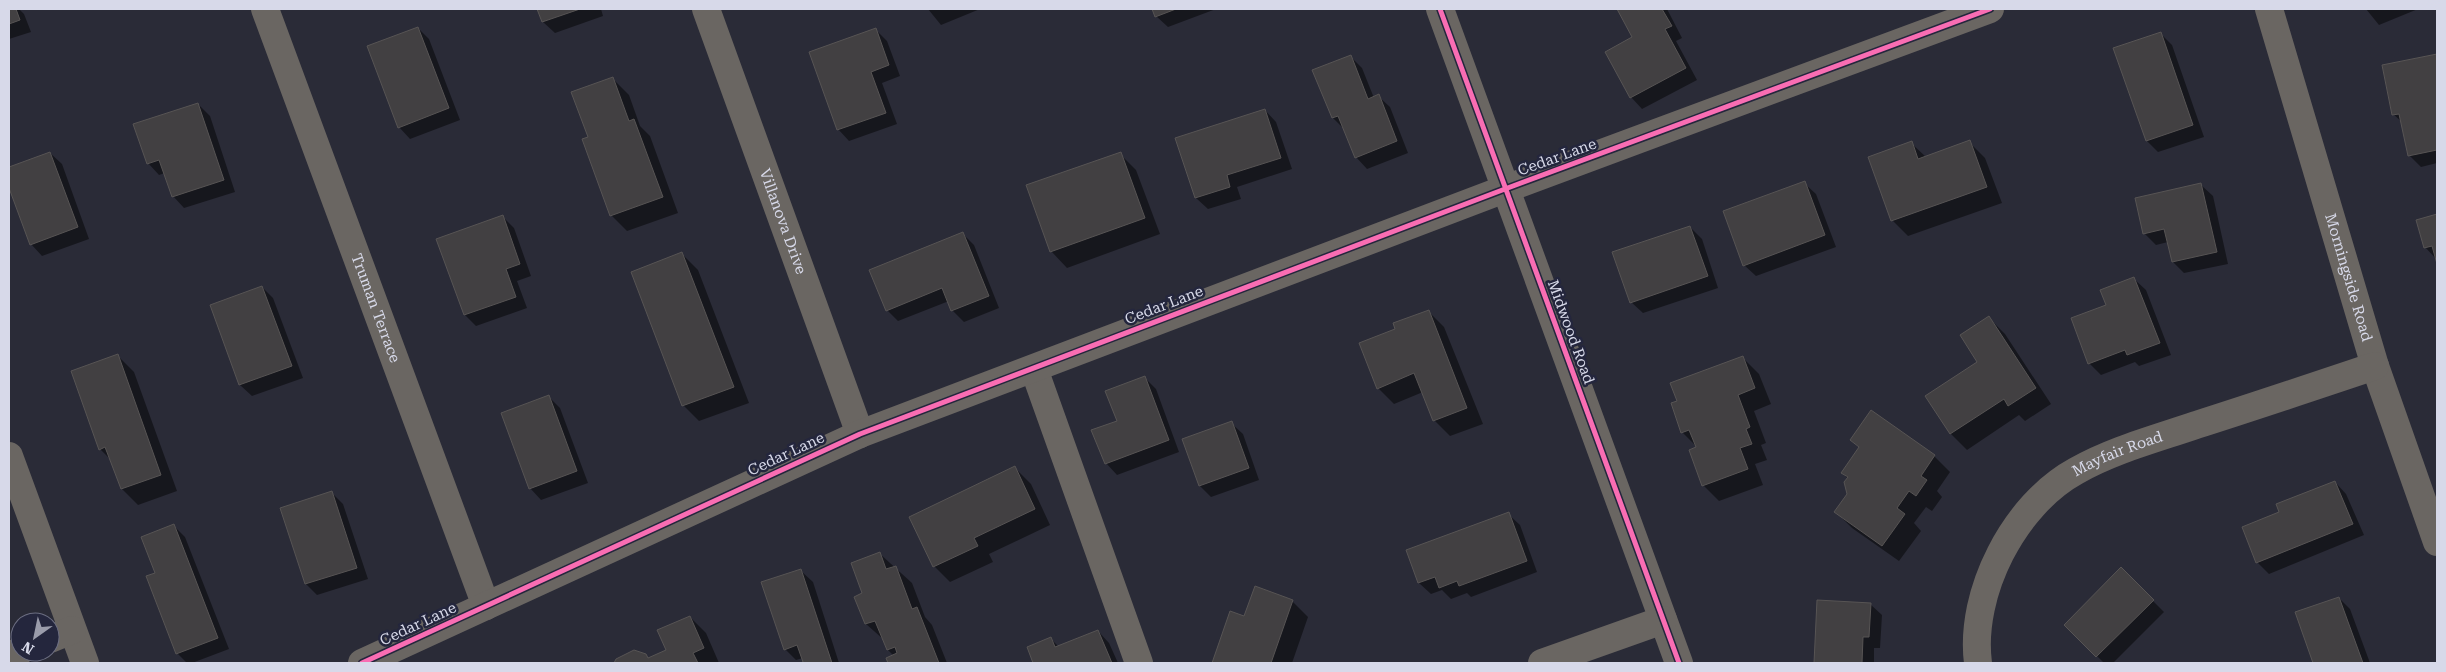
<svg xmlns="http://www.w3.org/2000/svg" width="2446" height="672" font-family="'Roboto Serif',serif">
  <rect width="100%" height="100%" fill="#2a2b37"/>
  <path fill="#0007" d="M9,9H19L24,14L31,32L9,39Z
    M539,9H601L603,16L555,33L543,22Z
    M928,9H980L941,25Z
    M1154,9H1216L1168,27L1156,16Z
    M1618,9H1667L1682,38L1676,41L1697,80L1642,109L1631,97L1633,38Z
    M2366,9H2418L2379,25Z
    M418,28L429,39L460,120L410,139L399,127Z
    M876,30L887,41L900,76L882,83L897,124L849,141L838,129Z
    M2161,34L2172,45L2204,137L2158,152L2147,141Z
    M2437,55V163L2421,167L2409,155L2403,123L2393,114L2383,66Z
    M1351,57L1362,68L1374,98L1378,96L1390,107L1408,153L1367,169L1356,157L1344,129L1333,118Z
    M613,79L629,95L640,126L650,136L678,213L627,231L611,215L590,138Z
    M198,104L210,116L235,192L184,208L173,196L165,173L159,175L148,163Z
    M1265,110L1276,122L1292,169L1237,187L1241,199L1208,209L1196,198Z
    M1969,142L1985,158L2002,203L1908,236L1892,220L1911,143L1926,157Z
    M50,153L62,164L89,239L42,256L31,244L9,184V168Z
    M1120,154L1136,170L1160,234L1067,268L1051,251Z
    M1804,183L1816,194L1836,247L1756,276L1744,265Z
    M2201,185L2213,196L2228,264L2184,273L2173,262L2168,242L2156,245L2144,233Z
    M2437,215V260L2425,247L2417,221Z
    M503,217L514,228L531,276L517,281L527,308L476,326L465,315Z
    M1690,227L1702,239L1718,288L1643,313L1631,302Z
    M963,234L974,245L999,308L964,322L952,310L949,301L898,321L887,310Z
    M682,254L698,270L749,403L699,421L683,405Z
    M2134,279L2146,290L2171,355L2139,366L2135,362L2101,375L2089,363L2107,306Z
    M262,287L273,298L303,378L252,396L240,385L211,306Z
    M1428,311L1444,327L1483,424L1450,436L1434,420L1423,392L1394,404L1378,388L1397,330Z
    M1989,318L2005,334L2051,404L2025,421L2019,415L1967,450L1951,434L1926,397L1979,362Z
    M118,356L134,372L177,491L138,505L122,489L112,461L100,449Z
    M1743,358L1759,374L1771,404L1754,411L1766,443L1761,445L1767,460L1755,464L1763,485L1719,501L1703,485L1696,446L1682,432L1678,402Z
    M1145,378L1156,389L1179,452L1117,475L1106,463L1118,421Z
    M549,397L560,408L588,483L541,500L530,488Z
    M1231,423L1243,434L1259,480L1211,497L1200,486Z
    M1851,440L1934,456L1950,472L1937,491L1942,497L1932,511L1926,507L1914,523L1921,531L1899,561L1852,528L1836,512L1848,495V479L1843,473L1860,448Z
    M1015,468L1031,484L1050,525L989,554L993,562L950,582L934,566Z
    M2335,482L2346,494L2364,535L2269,574L2257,562L2281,513Z
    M332,493L343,504L368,579L317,595L306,584L281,509Z
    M1508,514L1520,525L1537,572L1471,597L1467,593L1451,599L1442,590L1431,594L1419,583L1407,551Z
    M174,526L185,537L229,649L192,663H187L177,653L156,574Z
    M879,553L912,583L925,617L932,625L947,663H889L888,658L894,656L888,650L883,639L866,624L856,597L864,594Z
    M2121,569L2164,612L2113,663H2104L2066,625Z
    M801,571L813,582L839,663H804L803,658L796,660L785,649Z
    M2339,598L2350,609L2370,663H2314L2297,613Z
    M1292,601L1308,617L1292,663H1214L1231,613L1245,617Z
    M1818,601L1870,604L1882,615L1880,648H1874V663H1816Z
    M690,617L706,633L719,663H616L617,660L649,659L668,651Z
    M1098,631L1109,643L1118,663H1035L1028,648L1051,639L1059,647Z"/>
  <path fill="#424042" stroke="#575454" d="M9,9H16L20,20L9,24Z
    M537,9H580L542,22Z
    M1152,9H1176L1155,17Z
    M1617,9H1662L1672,26L1665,29L1686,68L1630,98L1605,52L1632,37Z
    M418,27L449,108L398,128L367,46Z
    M876,28L889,65L871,72L886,113L837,130L809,52Z
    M2161,32L2193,125L2146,141L2113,48Z
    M2437,54V150L2408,156L2399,114L2392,115L2382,65Z
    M1351,55L1368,99L1379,94L1397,141L1355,158L1338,116L1332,118L1312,70Z
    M613,77L629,121L634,119L663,197L610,216L582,139L588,137L571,92Z
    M198,103L224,180L172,197L159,160L147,164L133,124Z
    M1265,109L1281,158L1227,175L1230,187L1195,198L1175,138Z
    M1970,140L1987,187L1891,221L1868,157L1912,141L1918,159Z
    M50,152L78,227L30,245L9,188V167Z
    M1121,152L1145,218L1050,252L1026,185Z
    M1805,181L1825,235L1743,266L1723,211Z
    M2201,183L2217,252L2172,262L2164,229L2143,234L2135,198Z
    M2437,214V264L2432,246L2424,248L2416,220Z
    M503,215L520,264L506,269L516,297L464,315L436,239Z
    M1690,226L1708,276L1630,303L1612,252Z
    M963,232L989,296L951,311L942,288L886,311L869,270Z
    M682,252L734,387L682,406L631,272Z
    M2134,277L2160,343L2127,355L2125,350L2088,364L2071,318L2106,305L2100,290Z
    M262,286L292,366L239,385L210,305Z
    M1429,310L1467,408L1433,421L1414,373L1377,389L1359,343L1395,329L1393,323Z
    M1989,316L2036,388L2008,406L2004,399L1950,434L1925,396L1977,362L1960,335Z
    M118,354L161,475L121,489L105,447L99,450L71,371Z
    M1743,356L1755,388L1738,395L1750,427L1746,429L1752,444L1740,448L1748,469L1702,486L1689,450L1696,447L1689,430L1681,433L1671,403L1677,401L1670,383Z
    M1145,376L1169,440L1105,464L1091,430L1117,421L1105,391Z
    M549,395L577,471L529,489L501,413Z
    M1871,410L1935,455L1921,476L1927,480L1916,496L1909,491L1897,508L1905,514L1882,546L1834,512L1847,494L1844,482L1848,477L1841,473L1859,447L1850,440Z
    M1232,421L1249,468L1199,486L1182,439Z
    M1015,466L1035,509L974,538L978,546L933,567L909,517Z
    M2335,481L2353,524L2256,563L2242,527L2279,512L2276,504Z
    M332,491L357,568L305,584L280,508Z
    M1509,512L1527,561L1459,586L1457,581L1439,588L1435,577L1418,583L1406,550Z
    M174,524L218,638L176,654L146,576L155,573L141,537Z
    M880,552L886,569L896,566L912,609L917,607L939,663H888L886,658L897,653L895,647L887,650L875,621L865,624L854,597L862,593L851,563Z
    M2121,567L2154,600L2096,657L2064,625Z
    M801,569L832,663H800L803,662L797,645L784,650L761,582Z
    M1255,586L1293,600L1271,663H1212L1230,611L1244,616Z
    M2339,597L2363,663H2313L2295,612Z
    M1817,600L1871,603L1869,637H1863L1862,663H1814Z
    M690,616L704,648L693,653L698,663H614L616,659L634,650L646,654L648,658L666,650L657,630Z
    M1098,630L1112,663H1033L1027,647L1051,637L1055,647Z"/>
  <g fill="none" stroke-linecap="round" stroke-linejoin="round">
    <g stroke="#6a6662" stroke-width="28">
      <path id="s1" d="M265,9L486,606"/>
      <path id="s2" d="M706,9L860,434"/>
      <path d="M1440,9L1679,663"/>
      <path id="s3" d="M2269,9L2375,366L2437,542"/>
      <path d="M1034,369L1139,663"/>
      <path d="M9,456L85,663"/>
      <path d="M50,639L72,630"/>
      <path d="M9,656L20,651"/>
      <path d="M362,663L860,434L1505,189L1990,9"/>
      <path d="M1542,663L1663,620"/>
      <path id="s4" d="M1978,663C1969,593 2014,505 2076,471C2113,450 2155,439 2196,425C2256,406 2315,386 2375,366"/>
    </g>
    <g stroke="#24263d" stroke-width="8">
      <path id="cycleway" d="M1440,9L1679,663
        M362,663L860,434L1505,189L1990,9"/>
    </g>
    <use href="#cycleway" stroke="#f96db3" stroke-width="5"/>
  </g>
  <g text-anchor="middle" stroke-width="5" stroke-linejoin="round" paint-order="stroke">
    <g font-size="15" fill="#d7d9e9" stroke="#24263d">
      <text transform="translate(1557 157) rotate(-20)" y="5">Cedar Lane</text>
      <text dy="5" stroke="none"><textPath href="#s2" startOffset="226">Villanova Drive</textPath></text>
      <text dy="5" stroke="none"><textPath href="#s3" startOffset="280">Morningside Road</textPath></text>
      <text transform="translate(1164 305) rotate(-21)" y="5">Cedar Lane</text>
      <text dy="5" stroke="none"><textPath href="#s1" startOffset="319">Truman Terrace</textPath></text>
      <text transform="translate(1571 332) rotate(70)" y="5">Midwood Road</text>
      <text transform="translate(786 454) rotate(-25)" y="5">Cedar Lane</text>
      <text dy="5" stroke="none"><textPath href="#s4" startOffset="272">Mayfair Road</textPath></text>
      <text transform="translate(418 624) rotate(-25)" y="5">Cedar Lane</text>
    </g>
  </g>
  <rect width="2446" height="672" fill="none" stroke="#d7d9e9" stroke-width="20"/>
  <g transform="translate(35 637) rotate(213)"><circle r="24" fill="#24263d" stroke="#6c6e82"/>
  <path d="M0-4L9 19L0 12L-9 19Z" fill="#9a9cab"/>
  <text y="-8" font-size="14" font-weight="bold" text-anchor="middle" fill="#d7d9e9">N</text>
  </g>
</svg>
